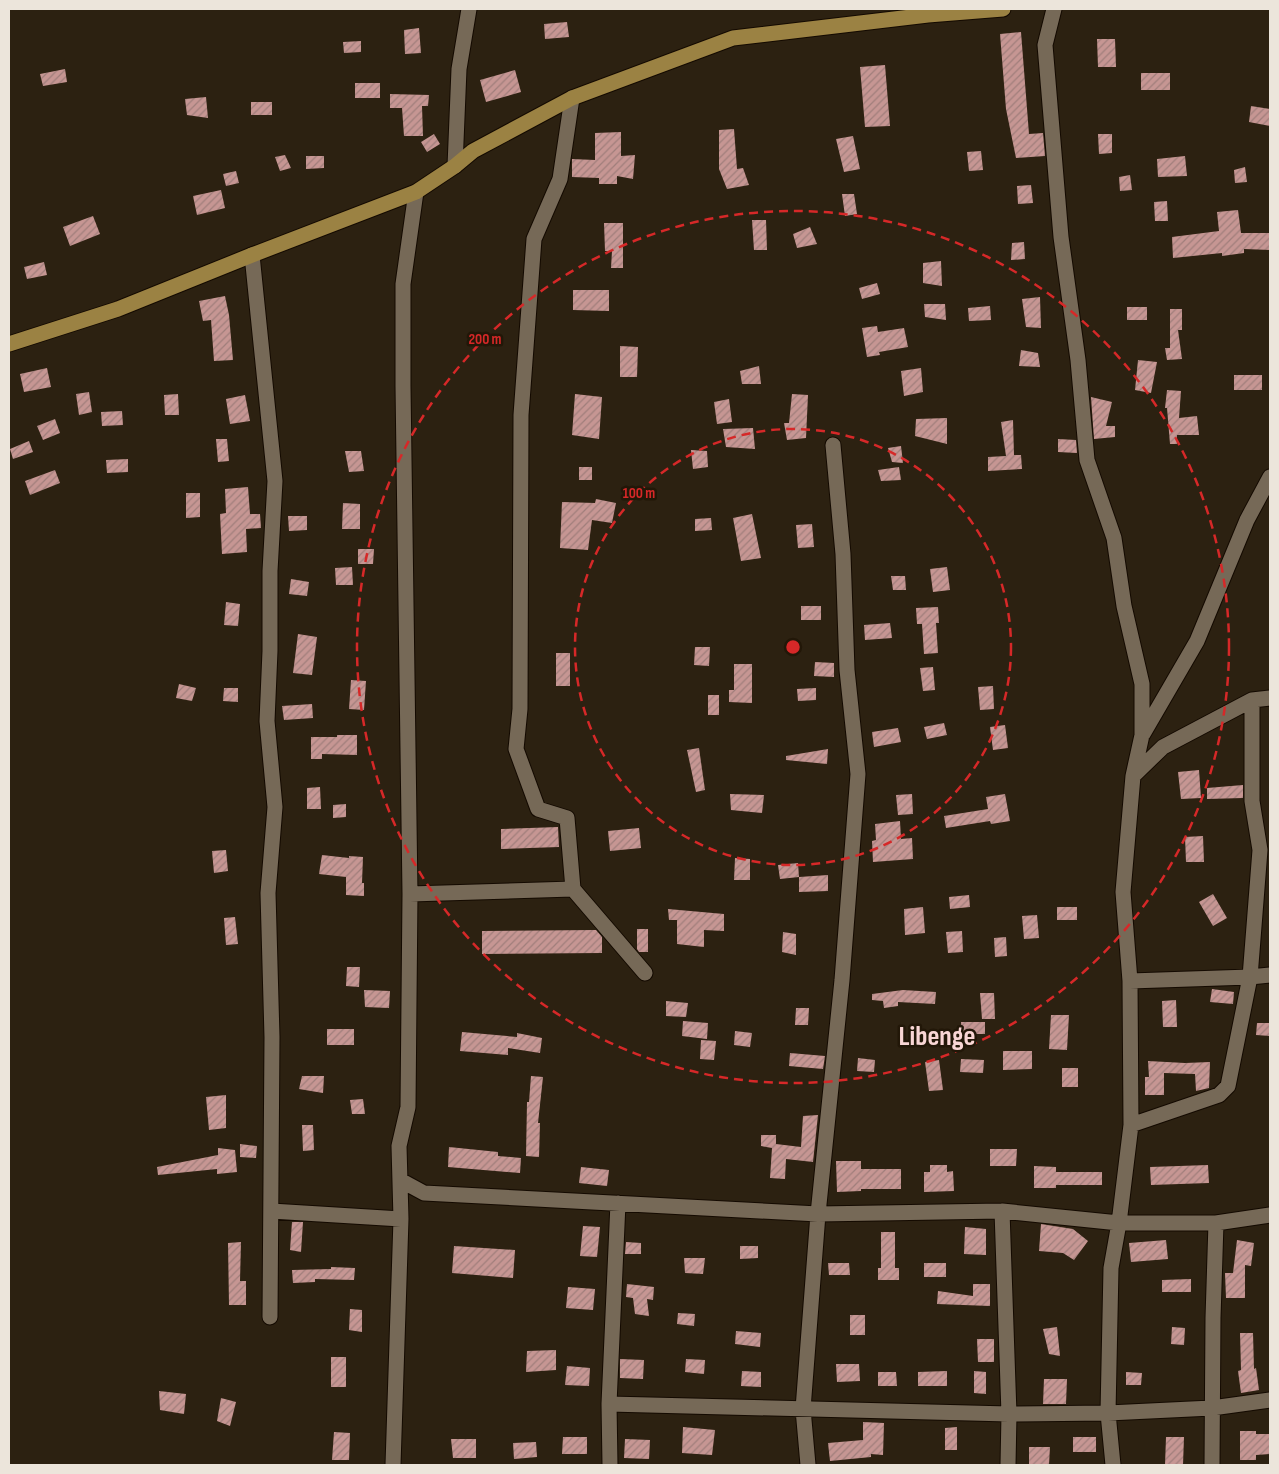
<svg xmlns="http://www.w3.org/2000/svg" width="1279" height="1474" font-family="'Sofia Sans Condensed',sans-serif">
  <defs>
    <pattern id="building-hatch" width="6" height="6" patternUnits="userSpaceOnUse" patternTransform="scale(1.25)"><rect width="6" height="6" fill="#c69693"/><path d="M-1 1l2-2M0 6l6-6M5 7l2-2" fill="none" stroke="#a07e7b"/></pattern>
  </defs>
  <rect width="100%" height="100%" fill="#2c2111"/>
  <path fill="url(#building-hatch)" d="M567,22L569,37L545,39L544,24Z
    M419,28L421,53L405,54L404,30Z
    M1021,32L1029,134L1043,133L1045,156L1016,158L1006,109L1000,34Z
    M1097,39H1115L1116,67H1098Z
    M361,41V52L344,53L343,42Z
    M885,65L890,126L865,127L860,67Z
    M65,69L67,82L43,86L40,74Z
    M515,70L521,92L486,102L480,80Z
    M1141,73H1170V90H1141Z
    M355,83H380V98H355Z
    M390,94L429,95L428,106H422L423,136H404L402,108H390Z
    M206,97L208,118L187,115L185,99Z
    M251,102H272V115H251Z
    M1251,106L1270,109V126L1249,122Z
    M734,129L737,169L743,168L749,185L727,189L719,169V130Z
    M621,132V156L635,155L633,179L617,176V184H599V178L572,177V159L595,160V133Z
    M434,134L440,144L427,152L421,142Z
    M1098,134H1112V153L1099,154Z
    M853,136L860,169L844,172L836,139Z
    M981,151L983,170L969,171L967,152Z
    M285,155L291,168L280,171L275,157Z
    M306,156H324V168L306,169Z
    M1185,156L1187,176L1158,177L1157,159Z
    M1245,167L1247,182L1235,183L1234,170Z
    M236,171L239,183L226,186L223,174Z
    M1130,175L1132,190L1120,191L1119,177Z
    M1031,185L1033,203L1018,204L1017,186Z
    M221,190L225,208L197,215L193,196Z
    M842,194H854L857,214L845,216Z
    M1167,201L1168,221H1155L1154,202Z
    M1238,210L1241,233H1270V250L1244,249V253L1222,256V253L1173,258L1172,237L1219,231L1217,212Z
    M93,216L100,234L70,246L63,227Z
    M752,220H766L767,250H754Z
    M604,223H623V268H611L612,251H605Z
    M810,227L817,244L797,248L793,234Z
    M1024,242L1025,259L1011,260L1012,243Z
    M941,261L942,286L923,283V263Z
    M44,262L47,275L27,279L24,267Z
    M877,283L880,294L862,299L859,288Z
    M573,290H609V311L573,310Z
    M225,296L229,315L233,360L214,361L211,320L203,321L199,301Z
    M1040,297L1041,328L1026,327L1022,299Z
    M924,304H945L946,320L925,317Z
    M990,306L991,320L969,321L968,308Z
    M1127,307H1147V320H1127Z
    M1170,309H1182V330H1178L1182,359L1167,360L1165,348H1170Z
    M877,326L878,332L904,328L908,347L879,352L880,355L867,357L862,328Z
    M620,346L638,347L637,377H620Z
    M1021,350L1038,353L1040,367L1019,366Z
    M1138,360L1157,362L1151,393L1135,390Z
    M759,366L761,384H742L740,371Z
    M47,368L51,387L24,392L20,374Z
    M921,368L923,392L904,396L901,371Z
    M1234,375H1262V390H1234Z
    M1167,390L1181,391L1179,418L1197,416L1199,435H1177V444H1170L1167,408H1165Z
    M89,392L92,412L79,415L76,394Z
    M178,394L179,415H165L164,395Z
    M575,394L602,397L599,439L572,435Z
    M792,394L808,395L806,438L787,440L784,423H789Z
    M245,395L250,421L230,424L226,399Z
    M1091,397L1112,402L1106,426H1115V437L1094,439Z
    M729,399L732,422L717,424L714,402Z
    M122,411L123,425L102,426L101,412Z
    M947,418V444L915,436L916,419Z
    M55,419L60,433L43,440L37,426Z
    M1013,420L1014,455H1021L1022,469L988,471V457L1006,456L1001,422Z
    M753,428L755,449L726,447L723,429Z
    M216,439H227L229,461L218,462Z
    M1058,439L1076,440L1077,453L1058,452Z
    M29,441L33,452L13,459L10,449Z
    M901,446L903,463L892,462L888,448Z
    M691,450L707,451L708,467L693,469Z
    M345,451H361L364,471L349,472Z
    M128,459V472L107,473L106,460Z
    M579,467H592V480H579Z
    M899,467L901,480L881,481L878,470Z
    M55,470L60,483L30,495L25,481Z
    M248,487L250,514H260L261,528L246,529L247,552L222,554L220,514L226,513L225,489Z
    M186,493H200V517L186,518Z
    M596,499L616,503L612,523L592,520L588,550L560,548L562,502L595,503Z
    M343,503L360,504V529H342Z
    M752,514L761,558L741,561L733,518Z
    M288,516H307V530L289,531Z
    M711,518L712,530L695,531V519Z
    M812,524L814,547L798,548L796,525Z
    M358,549H374L373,564H358Z
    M352,567L353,585H336L335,568Z
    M947,567L950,590L933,592L930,569Z
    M891,576H905L906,590H893Z
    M291,579L309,582L307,596L289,594Z
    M226,602L240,604L238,626L224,625Z
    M801,606H821V620H801Z
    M938,607L939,623H936L938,653L924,654L922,624H917L916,608Z
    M890,623L892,638L865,640L864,625Z
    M298,634L317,637L312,675L293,673Z
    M695,647H710L709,666L694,665Z
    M556,653H570V686H556Z
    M815,662L834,663V677L814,676Z
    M734,664H752V703L729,702V690H734Z
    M933,667L935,690L923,691L920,668Z
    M351,680L366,681L364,710L349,709Z
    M179,684L196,688L192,701L176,698Z
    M993,686L994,709L980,710L978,687Z
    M224,688H238V702L223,701Z
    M816,688V700L798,701L797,689Z
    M708,695H719V715H708Z
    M312,704L313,718L284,720L282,706Z
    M944,723L947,735L927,739L924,727Z
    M1005,725L1008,748L993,750L990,727Z
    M898,728L901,742L874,747L872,732Z
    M337,735H357V755L322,754V759H311V737H337Z
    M699,748L705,790L696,792L687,750Z
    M828,749L827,764L786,760V756Z
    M1199,770L1201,798L1181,799L1178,772Z
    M1243,785V798L1207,799V788Z
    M320,787L321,809H307V788Z
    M730,794L764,795L762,813L731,810Z
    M912,794L913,814L898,815L896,795Z
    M1005,794L1010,821L991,824L990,821L946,828L944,816L988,809L986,797Z
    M346,804V817L333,818V805Z
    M900,821L901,839L912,838L913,859L873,862L872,841L876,840L875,824Z
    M558,827L559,847L501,849V829Z
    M639,828L641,848L610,851L608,831Z
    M1203,836L1204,862H1186L1185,837Z
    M226,850L228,871L214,873L212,851Z
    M322,855L349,858V856L363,857L362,883H364V896L346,895V877L319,874Z
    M735,858L750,859V880H734Z
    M798,863L799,877L780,879L778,865Z
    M828,875V891L799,892V877Z
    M1213,894L1227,918L1213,926L1199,902Z
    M969,895L970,907L950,909L949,897Z
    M923,907L925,933L905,935L904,909Z
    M1057,907H1077V920H1057Z
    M668,909L724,914V931L704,930V947L677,944V920H669Z
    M1037,915L1039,938L1024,939L1022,916Z
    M235,917L238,944L226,945L224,918Z
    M637,929H648V952H639L637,949Z
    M596,930L602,937V953L482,954V931Z
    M962,931L963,952L948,953L946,932Z
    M783,932L796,934V955L782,952Z
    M1006,937L1007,956L995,957L994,938Z
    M347,967H360L359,987L346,986Z
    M1212,989L1234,992L1233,1004L1210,1002Z
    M364,990L390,991L389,1008L365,1007Z
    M903,990L936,992L935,1004L898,1002V1006L884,1008L883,1001L872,1000V994Z
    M980,993H994L995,1019H982Z
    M1176,1000L1177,1027H1163L1162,1001Z
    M666,1001L688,1003L686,1017L666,1016Z
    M796,1008H809L808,1025H795Z
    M1051,1015H1069L1067,1050L1049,1049Z
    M683,1021L708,1023L707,1039L682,1036Z
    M961,1022H985V1034H962Z
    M1257,1023H1270V1036L1256,1035Z
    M327,1029H354V1045H327Z
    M735,1031L752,1033L750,1047L734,1045Z
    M462,1032L517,1037V1033L542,1038L540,1053L508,1048V1055L460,1051Z
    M701,1040L716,1041L714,1060L700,1059Z
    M1003,1051H1032V1069L1003,1070Z
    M790,1053L825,1056L823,1069L789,1066Z
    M858,1058L875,1060L874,1072L857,1071Z
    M961,1059L984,1060L983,1073L960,1072Z
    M939,1060L943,1090L929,1091L925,1062Z
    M1148,1061L1185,1063L1210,1062L1209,1088L1196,1091L1195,1074L1164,1073V1095H1145V1077H1149Z
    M1062,1068H1078V1087H1062Z
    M302,1076H324L323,1093L299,1089Z
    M531,1076L543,1077L538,1123H540L539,1157L526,1156L527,1102H529Z
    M226,1095V1128L209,1130L206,1097Z
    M363,1099L365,1114H352L350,1100Z
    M818,1115L813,1162L786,1159L785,1179L770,1178L772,1148L761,1146V1135H776V1144L801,1147L803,1116Z
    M302,1125H313L314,1150L303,1151Z
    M240,1144L257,1146L256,1158L240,1157Z
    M449,1147L498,1152V1156L521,1158L520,1173L448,1167Z
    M218,1148L235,1150L237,1172L217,1174V1169L158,1175L157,1167L218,1155Z
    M990,1149H1017L1016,1166H990Z
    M836,1161H861V1169H901V1189H861V1191L837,1192Z
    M930,1165H947V1172L953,1171L954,1191L924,1192V1172H930Z
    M1208,1165L1209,1183L1151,1185L1150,1167Z
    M1034,1166L1056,1167V1172H1102V1185H1056V1188H1034Z
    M581,1167L609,1170L607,1186L579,1183Z
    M292,1222H303L301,1252L290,1250Z
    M1041,1224L1073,1229L1088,1241L1074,1260L1063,1253L1039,1251Z
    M583,1226L600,1227L597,1257L580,1256Z
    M965,1227L986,1229V1255L964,1254Z
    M881,1232H895V1268H899V1280H878V1268H881Z
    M1166,1240L1168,1259L1131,1262L1129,1243Z
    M1237,1240L1254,1243L1251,1266L1245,1265V1298H1226L1225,1273H1233Z
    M241,1242L240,1281H246V1305H229L228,1243Z
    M626,1242L641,1243V1254H625Z
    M454,1246L515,1250L513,1278L452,1273Z
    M740,1246H758V1258L740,1259Z
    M684,1258H705L703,1274L685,1273Z
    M828,1263H849L850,1275H829Z
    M924,1263H946V1277H924Z
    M331,1267L355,1268L354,1280L315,1279V1282L293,1283L292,1270L331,1269Z
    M1191,1279V1292H1162V1280Z
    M627,1284L654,1287L653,1300L647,1299L649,1316L635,1314L633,1298L626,1297Z
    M973,1284H990V1306L937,1304L938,1291L973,1296Z
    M568,1287L595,1289L593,1310L566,1308Z
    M350,1309L362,1310V1332L349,1330Z
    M678,1313L695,1314L694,1326L677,1324Z
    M850,1315H865V1335H850Z
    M1057,1327L1060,1356L1049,1354L1043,1329Z
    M1172,1327L1185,1328L1184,1345L1171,1344Z
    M736,1331L761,1333L760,1347L735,1344Z
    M1240,1333H1253L1254,1369L1256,1368L1259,1390L1241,1393L1238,1371L1241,1370Z
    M977,1339H994V1362H978Z
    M556,1350V1370L526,1372L527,1351Z
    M331,1357H346V1387H331Z
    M620,1359L644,1360L643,1379L620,1378Z
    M686,1359L705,1360L704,1374L685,1372Z
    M836,1364H859L860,1381L837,1382Z
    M567,1366L590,1368L589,1386L565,1385Z
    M742,1371L761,1372V1387L741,1386Z
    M947,1371V1386H918V1372Z
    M974,1371L986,1372V1394L974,1393Z
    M878,1372H896L897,1386H878Z
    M1126,1372L1142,1373L1141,1385H1126Z
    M1044,1379H1067L1066,1404H1043Z
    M159,1391L186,1394L184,1414L160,1410Z
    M221,1398L236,1402L230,1426L217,1421Z
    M863,1422L884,1423L883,1455L871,1454V1457L830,1461L828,1443L863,1440Z
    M683,1427L715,1430L712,1455L682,1453Z
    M957,1427V1450H945V1428Z
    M1240,1431H1256V1434H1270V1454L1256,1455V1460H1240Z
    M334,1432L350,1433L349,1460H332Z
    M563,1437H587V1454H562Z
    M1073,1437H1096V1452H1073Z
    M1166,1437H1184L1183,1465H1165Z
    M451,1439H476V1458H453Z
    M625,1439L650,1440L649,1459L624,1458Z
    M536,1442L537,1457L514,1459L513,1443Z
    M1029,1447H1050L1049,1465H1029Z"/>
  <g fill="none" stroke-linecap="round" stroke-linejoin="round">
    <g stroke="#140a00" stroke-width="17">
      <path id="minor" d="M1054,9L1045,45L1061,237L1078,360L1087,460L1114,538L1124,606L1142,684V735L1133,776L1123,892L1130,981L1131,1125L1119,1223L1111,1268L1108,1413L1113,1465
        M572,98L560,179L534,239L521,415L520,709L516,749L538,809L567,818L573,889L645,973
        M455,166L459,69L469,9
        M252,255L275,481L270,571V651L267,721L275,807L268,893L272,1037L270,1317
        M1143,734L1197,641L1247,520L1270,477
        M1133,776L1163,747L1252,700L1270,698
        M410,894L573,889
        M1130,981L1250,977L1270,975
        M1131,1125L1219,1095L1228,1086L1250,977L1260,850L1252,801V700
        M400,1180L424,1193L818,1214L1002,1211L1119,1223H1216L1270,1215
        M271,1211L401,1219
        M1002,1211L1009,1414L1008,1465
        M609,1404L1009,1414L1108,1413L1212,1408L1270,1400
        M393,1465L401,1219L399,1146L408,1107L410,894L403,386V284L416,192
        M610,1465L609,1404L618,1203
        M808,1465L803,1409L818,1214L842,980L858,774L847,670L843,554L833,445
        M1212,1465L1213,1318L1216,1223"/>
    </g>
    <g stroke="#140a00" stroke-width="17">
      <path id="major" d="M9,344L118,309L252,255L416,192L455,166L473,151L572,98L733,38L928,15L1003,9"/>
    </g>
    <use href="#minor" stroke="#766957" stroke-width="15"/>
    <use href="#major" stroke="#9b8243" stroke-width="15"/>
  </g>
  <g fill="none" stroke="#d62828" stroke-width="2.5" stroke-dasharray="9 6">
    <circle cx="793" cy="647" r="218"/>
    <circle cx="793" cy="647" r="436"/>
  </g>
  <g text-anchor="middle" stroke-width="5" stroke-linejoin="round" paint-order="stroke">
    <g font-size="28" font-weight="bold" fill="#f9d6d5" stroke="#221708">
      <text x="937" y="1045">Libenge</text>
    </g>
  </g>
  <circle cx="793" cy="647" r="8" fill="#d62828" stroke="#221708" stroke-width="2.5"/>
  <g font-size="15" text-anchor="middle" font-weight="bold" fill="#d62828" stroke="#221708" stroke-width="5" stroke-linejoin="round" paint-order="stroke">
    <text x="485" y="344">200 m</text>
    <text x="639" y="498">100 m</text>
  </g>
  <rect width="1279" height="1474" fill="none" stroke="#ece5db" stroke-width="20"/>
</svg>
